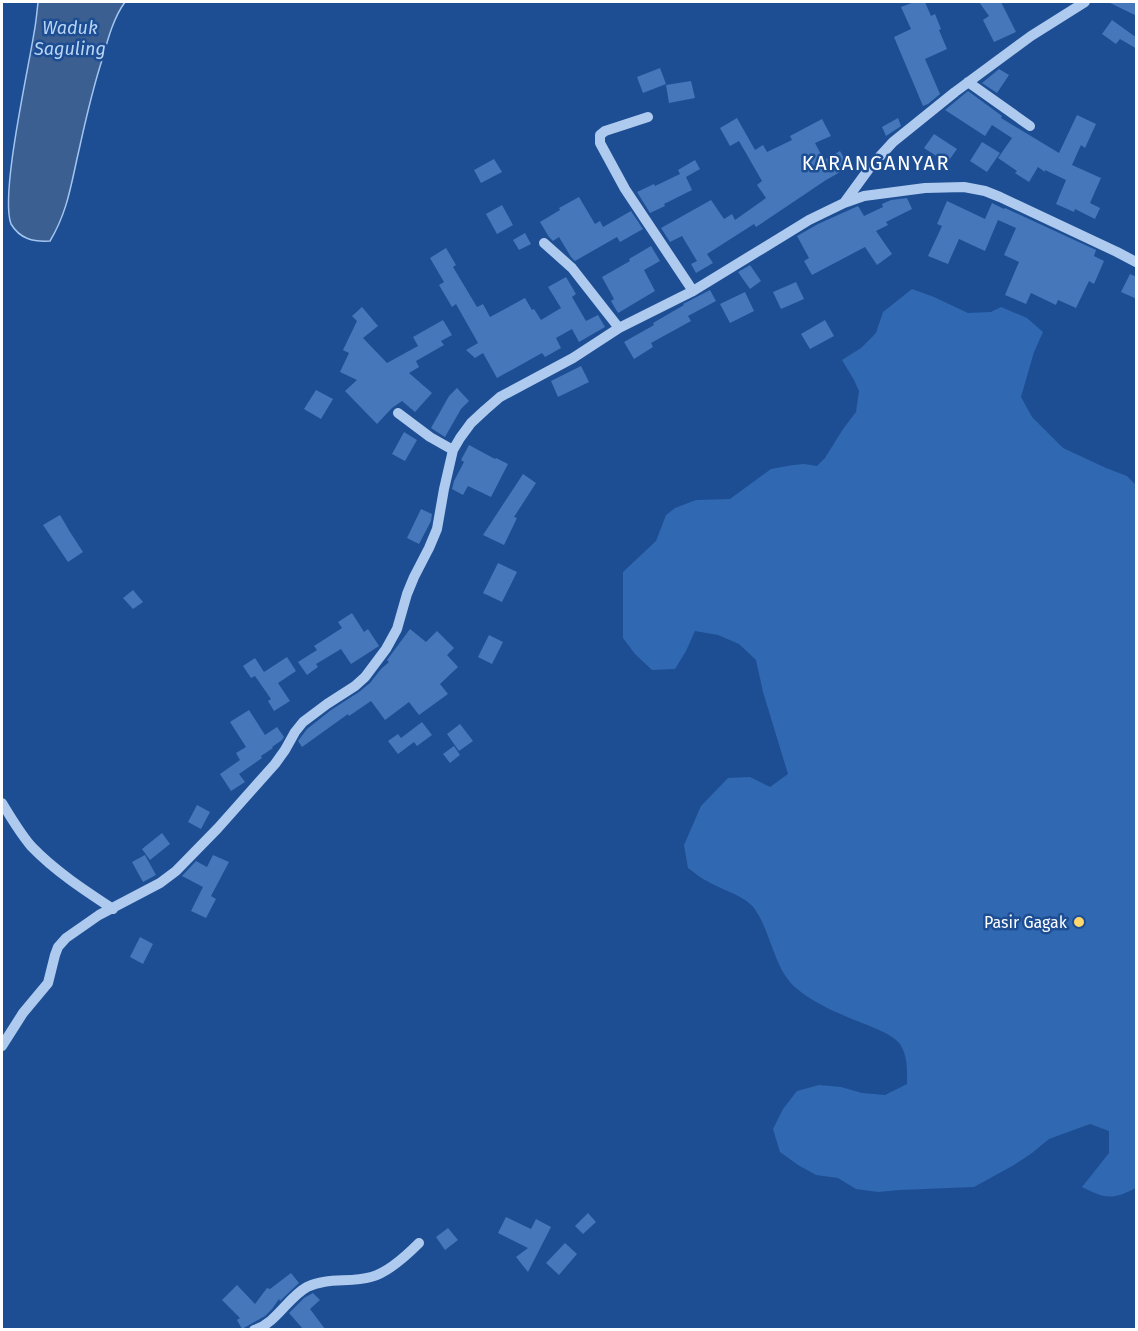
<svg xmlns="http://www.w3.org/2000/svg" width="1138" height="1331" font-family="'Fira Sans',sans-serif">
  <rect width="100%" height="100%" fill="#1d4e93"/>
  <path fill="#3068b1" d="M912,289L934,297L968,313L991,312L1001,307L1027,318L1043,332L1034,352L1021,397L1032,417L1063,448L1106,468L1127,476L1136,485V1188C1112,1200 1106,1199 1082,1187L1109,1153V1131L1090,1124L1049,1139L1032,1153L1014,1165L974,1187L900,1190L878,1192L856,1189L838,1178L816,1175L798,1165L780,1152L773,1129L783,1109L797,1091L819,1085L841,1087L862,1093L885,1095L907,1084C907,1070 908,1057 900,1044C892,1033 864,1024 852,1019C833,1011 812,1002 796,988C774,970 771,931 754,908C745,896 720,889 707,881C700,878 694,872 688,868L684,845L701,806L728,778L750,777L770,787L788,774L763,692L756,660L739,644L718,635L695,631L686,651L675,669L652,670L635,654L623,638V572L656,541L666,515L675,508L696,500L730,499L771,469L793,465L804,464L817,466L825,458L843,429L856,412L859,391L854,380L842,360L861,348L876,333L883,312Z"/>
  <path fill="#3c5f91" stroke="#a2c5f0" stroke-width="1.5" d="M38,2H125C114,17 108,38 103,57C93,87 86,118 79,150C71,184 68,211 50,241C33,242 20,239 11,224C0,195 28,71 34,33C36,23 37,12 38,2Z"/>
  <path fill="#4577ba" d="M914,2H925L931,16L935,14L941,29L939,30L947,49L925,59L940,94L928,104L923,106L894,37L911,29L901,7Z
    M979,2H1001L1016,32L994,42L983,20L989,16Z
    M1108,2H1137V16Z
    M1112,20L1137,38V49L1120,39L1116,44L1102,34Z
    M660,68L666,84L643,93L637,77Z
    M999,69L1009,75L997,93L982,83Z
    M691,81L695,98L669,103L666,85Z
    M968,91L1002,116L1001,118L1059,153L1077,115L1096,124L1085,148L1081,145L1072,165L1101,178L1090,203L1100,208L1095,219L1075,209L1074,212L1056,204L1066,180L1045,170V172L1038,167L1029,182L1015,173L1017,171L998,158L1012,138L992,125L985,136L945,110Z
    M737,118L755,150L763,145L767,152L792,140L790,136L822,119L831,136L815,143L824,160L840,151L849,167L826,180L756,227L754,224L707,254L713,263L696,273L691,264L697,261L682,236L670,242L661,228L711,200L724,219L732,214L735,220L766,198L757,185L762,181L739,141L730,146L720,128Z
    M898,118L901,126L886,136L882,127Z
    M934,134L957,149L947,163L924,148Z
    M982,142L1000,153L987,172L970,161Z
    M494,159L502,172L481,183L474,170Z
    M695,160L700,169L686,177L692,190L664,204L665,206L650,213L637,192L654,184L655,186L680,174L678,170Z
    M579,197L595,224L600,221L603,227L631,211L643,229L620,242L617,237L575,261L571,257L559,237L553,241L549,237L540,222L560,210L559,208Z
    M907,198L912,209L886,222L888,225L876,231L892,254L877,265L865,247L812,275L804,261L809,258L797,236L818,224L858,206L864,216L883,207L882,204L891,200Z
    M947,201L985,219L992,203L1004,209L1005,208L1096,250L1094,256L1104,261L1094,284L1089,281L1076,308L1058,300L1056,305L1031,293L1026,304L1005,295L1019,262L1004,255L1016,228L998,220L985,251L959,239L948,264L928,256L942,226L937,224Z
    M502,205L513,225L497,234L486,214Z
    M525,233L531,244L519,250L513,240Z
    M651,246L660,261L644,270L655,291L618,313L611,301L614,299L602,277L630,261L629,259Z
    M446,248L456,265L453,267L477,307L483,304L490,317L525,298L532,310L534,309L541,320L561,308L548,287L566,277L576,294L572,297L586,321L598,315L605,327L579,342L572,329L556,338L561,348L545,357L542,353L497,378L483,353L475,358L466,350L478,343L456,304L452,307L439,285L444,282L430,258Z
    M750,265L761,281L750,289L738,272Z
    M1130,274L1137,277V299L1121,292Z
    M796,282L804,299L781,309L773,292Z
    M710,290L716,301L688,316L691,321L651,343L653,347L634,359L624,342L654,325L653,323L684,305L683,304Z
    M745,292L754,311L730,323L720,304Z
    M362,307L378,326L363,338L387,363L418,346L413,337L443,320L452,335L441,341L444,345L416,361L419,367L409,373L432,393L415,412L402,401L392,408L377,424L345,391L357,380L340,372L349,353L343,350L357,321L352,316Z
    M825,320L834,336L810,349L801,334Z
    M581,366L589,382L558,397L551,381Z
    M457,388L469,401L461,409L445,437L431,428L449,396Z
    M316,390L333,399L321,419L304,409Z
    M404,432L417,440L405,461L392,454Z
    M469,445L495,459L496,458L508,464L491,497L468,486L463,495L452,489L454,481L464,462L461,460Z
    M523,474L536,483L514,517L517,518L504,545L483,535Z
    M421,509L432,514L431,521L419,544L407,538Z
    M60,515L70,532L83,552L68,562L43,525Z
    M498,563L517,572L502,602L483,593Z
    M133,590L143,602L133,609L123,598Z
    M352,613L364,632L368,629L379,646L351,664L341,649L316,664L318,667L307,675L298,662L317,650L314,646L342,628L338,622Z
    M410,629L426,642L437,631L454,648L447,655L458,667L440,684L448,694L419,715L409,702L385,720L371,701L349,716L348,714L302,747L298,741L307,729L331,710L359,692L370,683L381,669L389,662L387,660Z
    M489,635L503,642L492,664L478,657Z
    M287,657L296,671L278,683L290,701L274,711L268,701L271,699L255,676L251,678L243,666L255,658L264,672Z
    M249,710L265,735L277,727L284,737L282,740L272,747L273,748L261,756L262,758L239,774L245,782L231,791L220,774L240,760L236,753L246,747L230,722Z
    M422,722L432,735L417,746L414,742L398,754L388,741L398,734L401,738Z
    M460,724L473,741L459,751L447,734Z
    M454,746L460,755L450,763L443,754Z
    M197,805L210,812L201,829L188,822Z
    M162,833L170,844L150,860L142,849Z
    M145,855L156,875L143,882L132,862Z
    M213,855L229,862L211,896L216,899L206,918L191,911L203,887L182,876L196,861L207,867Z
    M140,937L153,944L143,964L130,957Z
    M588,1213L596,1222L583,1234L575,1226Z
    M506,1217L531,1229L536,1219L551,1227L528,1272L516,1257L528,1248L498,1233Z
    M448,1228L458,1240L445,1250L436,1237Z
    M565,1243L577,1254L559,1275L546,1263Z
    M291,1273L299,1283L280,1301L279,1299L272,1309L265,1316L242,1329L237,1320L240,1318L222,1300L237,1285L255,1304L267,1288L270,1289Z
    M313,1293L320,1300L310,1309L325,1329H303L289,1313L304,1298Z"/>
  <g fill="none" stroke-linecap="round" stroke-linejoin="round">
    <path stroke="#afcaef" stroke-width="10" d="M968,82L1030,126
      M648,117L605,131L600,135V143L625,189L693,291
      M844,203L871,166L893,142L955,92L1031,36L1085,2
      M544,243L572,268L619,328
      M398,413L430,437L453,450
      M2,803C11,818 20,833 31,846C55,871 84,890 113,909
      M2,1046L23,1013L48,983L55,955L58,947L66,938L99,915L160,883L176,871L218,828L275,764L285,750L295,732L303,722L327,704L355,686L365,677L386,649L397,629L407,594L414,577L429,548L437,529L444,489L453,450L460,438L471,423L485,410L500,397L573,358L619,328L693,291L809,220L844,203L864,196L925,188L964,187L985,191L1000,197L1117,252L1136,262
      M254,1330C277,1323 287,1298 307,1287C327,1277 350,1283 371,1277C387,1273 407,1255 419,1243"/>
  </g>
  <circle fill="#fed76d" stroke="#1d4e93" stroke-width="2" cx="1079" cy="922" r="6"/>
  <g text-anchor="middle" stroke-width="5" stroke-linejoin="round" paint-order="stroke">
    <g font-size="16" fill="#fff" stroke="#1d4e93" text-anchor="end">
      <text x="1067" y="928">Pasir Gagak</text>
    </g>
    <g font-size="18" font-style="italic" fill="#bbd5f5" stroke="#1d4e93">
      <text x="70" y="34">Waduk<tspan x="70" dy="21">Saguling</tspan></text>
    </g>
    <g font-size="20" letter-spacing="1.5" fill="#fff" stroke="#1d4e93">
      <text x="876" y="170">KARANGANYAR</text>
    </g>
  </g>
  <rect width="1138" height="1331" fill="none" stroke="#ffffff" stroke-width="6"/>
</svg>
